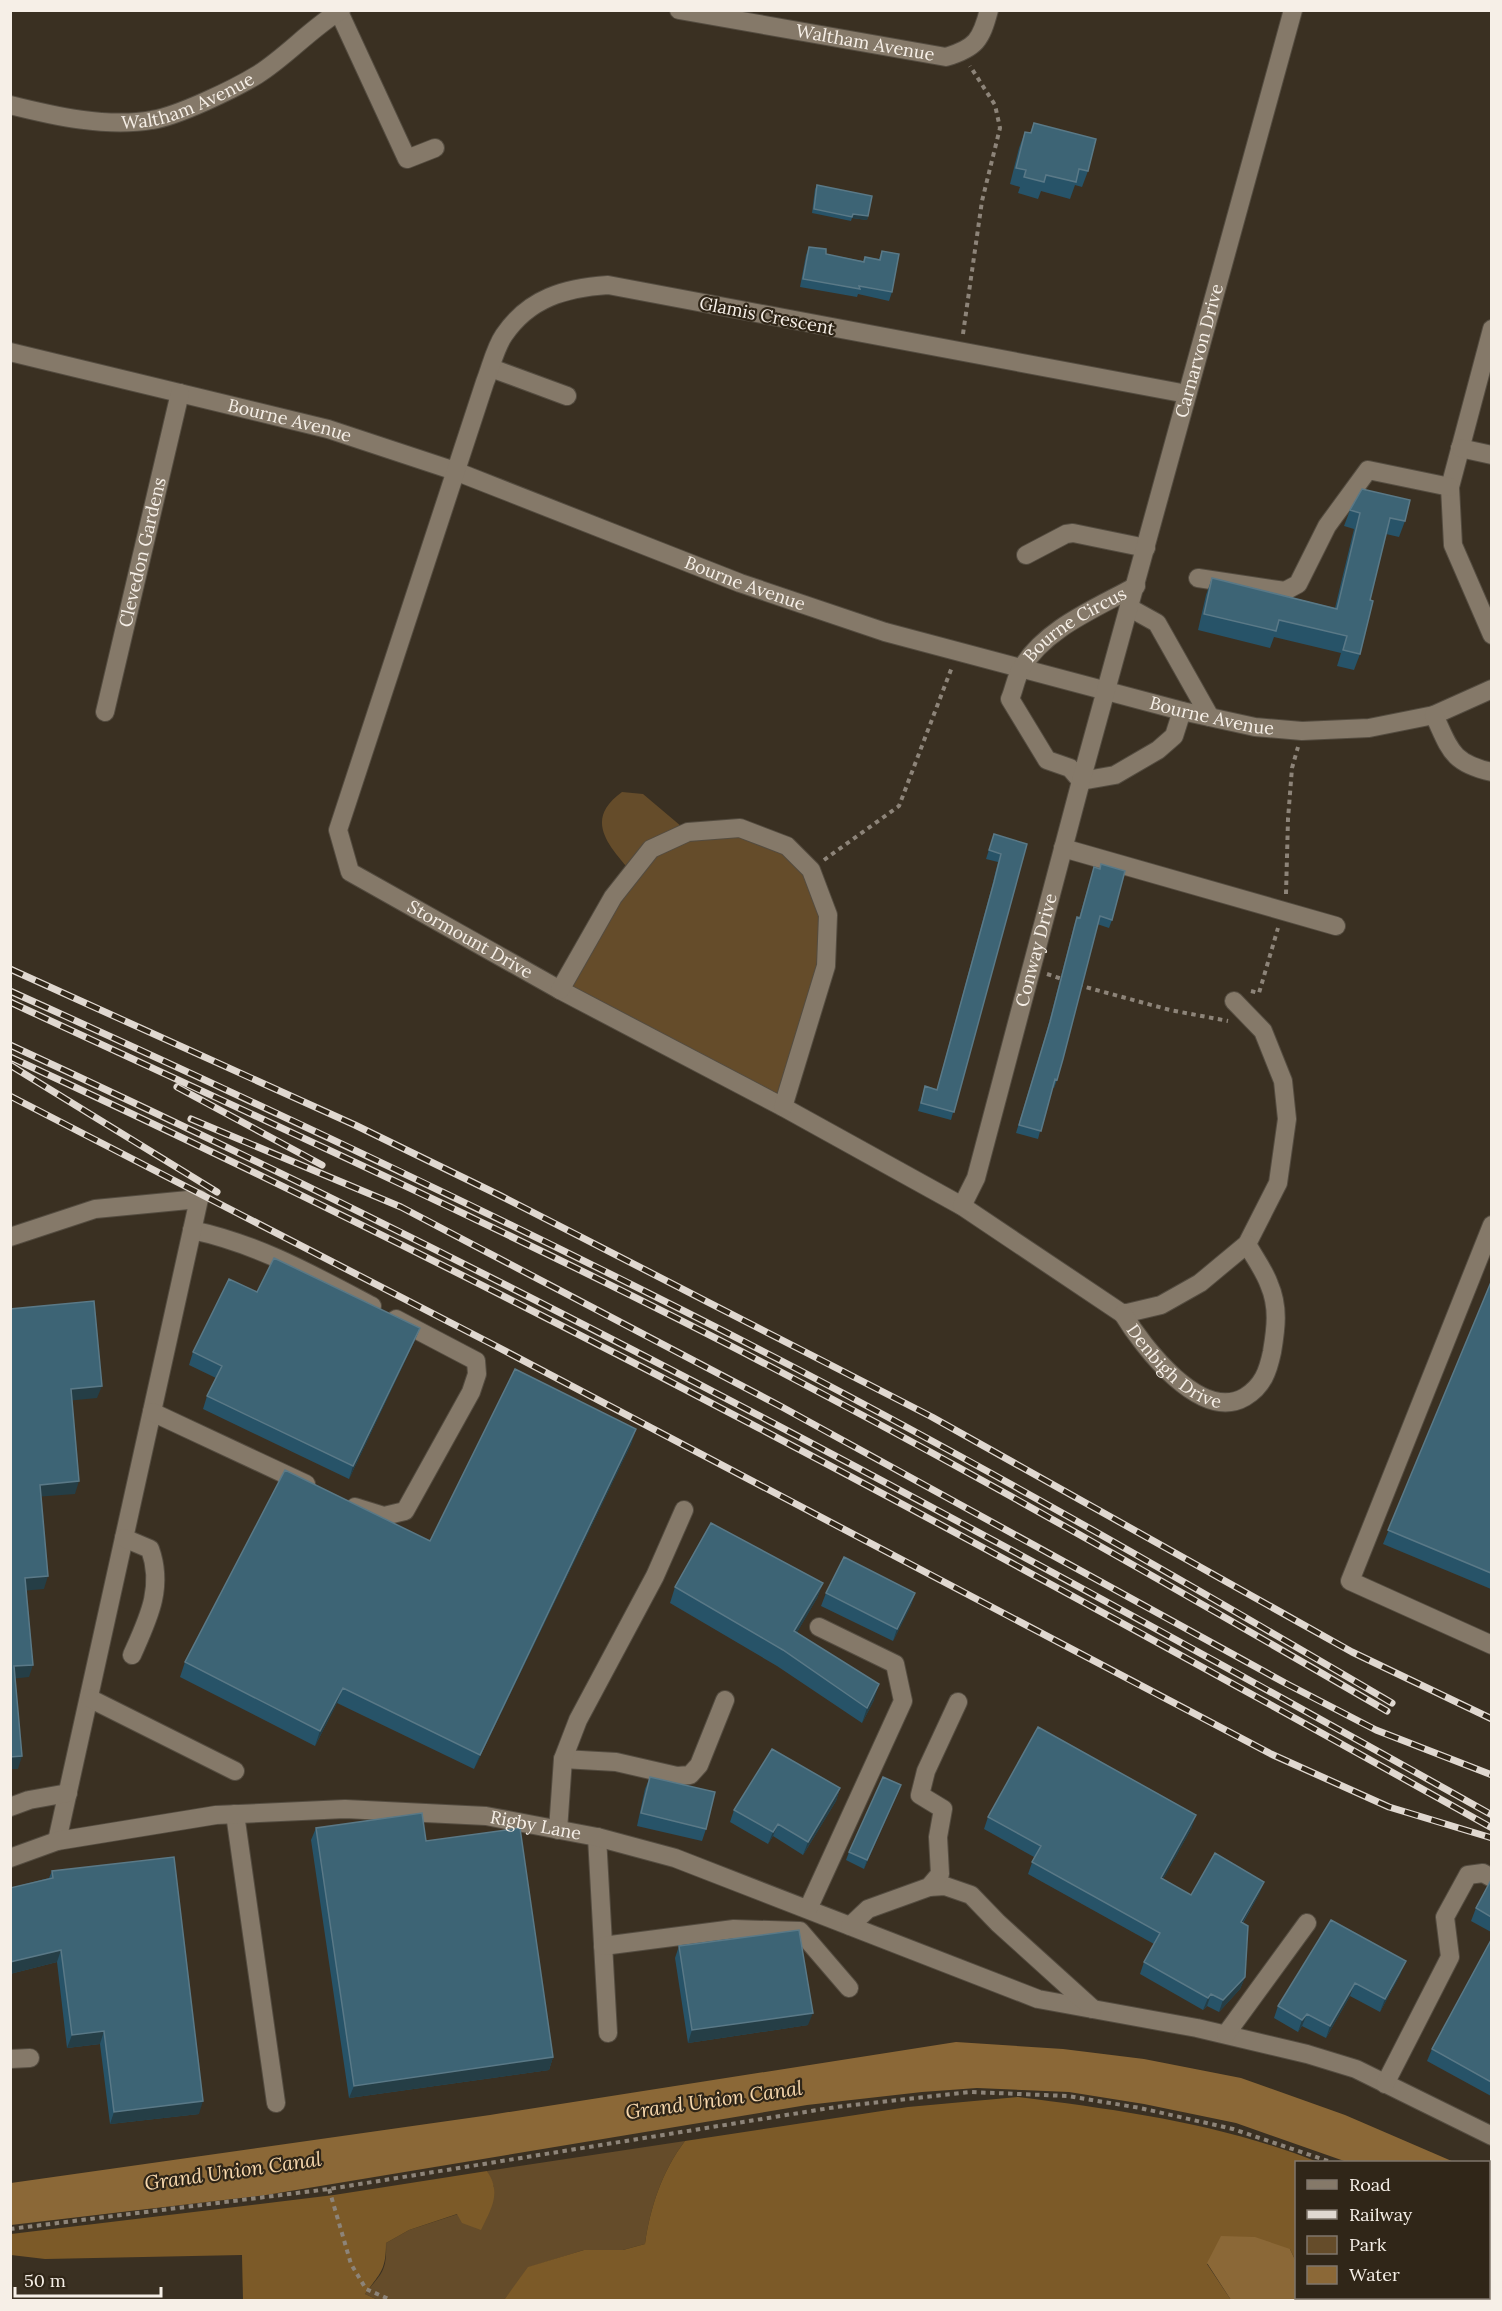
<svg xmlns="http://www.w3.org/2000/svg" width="1502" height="2311" font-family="Lora,serif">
  <rect width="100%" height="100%" fill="#3a3022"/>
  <path fill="#654c2a" d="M622,792L643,794L688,832L740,828L787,846L828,915L826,966L783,1107L560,990L632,873C609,846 583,820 622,792Z
    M685,2141C662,2171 650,2208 645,2244L623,2250H584L530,2267L504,2300H378L365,2294C381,2273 387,2273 386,2243L409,2230L458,2214L494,2187L487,2171Z"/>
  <path fill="#7c5a28" d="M1018,2097C1121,2110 1222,2124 1318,2162H1296V2262L1290,2249L1207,2264L1231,2300H504L528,2267L584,2250H623L645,2244C650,2208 662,2171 685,2141L908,2107Z
    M487,2171C502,2193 491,2209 481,2230L462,2223L457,2214L409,2230L386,2243C386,2271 380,2273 365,2294L378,2300H243L242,2255L45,2259L11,2255V2234L334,2195Z
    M1489,2232L1492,2233L1491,2300H1360L1352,2298H1488Z"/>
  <path fill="#8b6837" d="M956,2042L1063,2049L1144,2059L1241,2078L1345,2115L1454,2162H1347L1236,2123L1144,2104L1069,2092L977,2088L922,2092L807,2105L266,2195L11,2225V2183L490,2115Z
    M1221,2236L1255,2237L1290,2249L1296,2262V2298H1352L1360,2300H1231L1207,2263Z"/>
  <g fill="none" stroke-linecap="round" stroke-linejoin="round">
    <g stroke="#544c40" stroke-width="20">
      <g id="minor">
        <path id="s1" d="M679,10L946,57C976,48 981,40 989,10"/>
        <path d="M339,12L407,159L435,148"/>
        <path id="s2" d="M10,105C54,116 107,128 152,120C178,116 234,89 257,75C286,57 310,29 341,10"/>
        <path d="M1492,329L1450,487L1453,545L1492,635"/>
        <path id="s3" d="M10,352L328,429L455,471L740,583L885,632L1182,711L1255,727L1302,731L1369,728L1434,715L1492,689"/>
        <path d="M491,368L567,396"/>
        <path id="s4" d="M1187,394L608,285C565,288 529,298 504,335C495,348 491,367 485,382L338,830L350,872L560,990L783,1107L962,1206L1123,1314L1161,1305L1200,1283L1247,1244L1278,1183L1287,1119L1283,1081L1263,1031L1234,1001"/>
        <path d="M1460,448L1492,455"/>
        <path d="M1026,555L1066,534L1073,533L1146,548"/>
        <path d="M1198,578L1285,591L1298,584L1327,526L1368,470L1450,487"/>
        <path d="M1130,608L1157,623L1210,717"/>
        <path id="s5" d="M105,712L180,393"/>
        <path d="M1434,715C1450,749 1451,763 1492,772"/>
        <path id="s6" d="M1081,781L1070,768L1047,760L1010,699C1014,690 1016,677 1021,669C1045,628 1097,608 1136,586"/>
        <path d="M1081,781L1115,775L1158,750L1174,736L1182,711"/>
        <path d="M1063,848L1336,926"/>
        <path d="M560,990L613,897L651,849L688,832L740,828L787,846L811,870L828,915L826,966L783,1107"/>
        <path id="s7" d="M962,1206L976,1178L1081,781L1293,10"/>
        <path d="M1492,1225L1350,1581L1492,1645"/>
        <path d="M192,1230C258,1244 313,1275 372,1306"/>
        <path d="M10,1237L95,1209L199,1199L57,1841"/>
        <path id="s8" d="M1123,1314C1143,1347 1201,1423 1245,1397C1263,1386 1268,1371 1272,1352C1276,1328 1279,1307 1269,1284C1264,1270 1254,1257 1247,1244"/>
        <path d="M152,1412L306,1484"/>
        <path d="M355,1507L384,1516L405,1511L471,1392L477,1374L476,1361L396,1319"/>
        <path d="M124,1538L150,1549C164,1588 148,1619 132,1655"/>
        <path d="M89,1698L235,1771"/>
        <path d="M563,1759L616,1762L677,1776L690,1775L699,1765L725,1700"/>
        <path d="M10,1807L29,1800L68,1793"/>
        <path d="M235,1814L276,2103"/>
        <path d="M558,1830L563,1759L578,1720L655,1576L684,1510"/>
        <path d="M597,1837L608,2033"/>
        <path id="s9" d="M10,1858L57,1841L216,1815L345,1809L486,1816L597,1837L675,1858L1038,1999L1197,2028L1307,2054L1356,2069L1492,2136"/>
        <path d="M929,1887L945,1886L971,1895L998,1923L1093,2009"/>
        <path d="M808,1909L903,1701L895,1664L819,1627"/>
        <path d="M850,1926L868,1909L929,1887L940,1874L938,1837L943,1809L920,1795L926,1771L958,1702"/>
        <path d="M603,1946L734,1929L800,1931L849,1988"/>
        <path d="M1226,2034L1307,1923"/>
        <path d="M10,2059L30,2058"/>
        <path d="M1385,2084L1450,1957L1445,1917L1468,1875L1483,1873L1492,1878"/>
      </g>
    </g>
    <path stroke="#8d8479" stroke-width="4" stroke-dasharray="4.5 4.5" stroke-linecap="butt" d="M963,334L982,201L1000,128L995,105L970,66
      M824,860L899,806L952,667
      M1286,894L1288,819L1292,768L1298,747
      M1047,974L1065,980
      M1078,985L1170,1010L1228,1021
      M1251,991L1259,993L1278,928
      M329,2189L351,2264L366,2289L391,2300
      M1488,2227L1492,2229
      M10,2229L329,2189L836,2107L970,2092L1068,2096L1140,2108L1233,2129L1331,2162"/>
    <use href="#minor" stroke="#857969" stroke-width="18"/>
    <g stroke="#e0d8d0" stroke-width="7">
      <path id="rail" d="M10,969L355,1125L501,1196L932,1417L1352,1652L1492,1719
        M10,991C276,1111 540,1235 799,1370C1000,1475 1196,1588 1392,1703
        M10,1002C274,1125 539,1244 796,1380C996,1485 1192,1598 1387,1711
        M10,1045C516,1278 1006,1543 1492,1815
        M10,1057C516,1290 1006,1556 1492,1828
        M10,1065L217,1192
        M177,1087L322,1165
        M10,1096L490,1343L1271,1754L1389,1807L1492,1838
        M191,1119L401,1207L782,1407L1287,1684L1376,1730L1492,1775"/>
    </g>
    <use href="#rail" stroke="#302618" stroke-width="4.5" stroke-dasharray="14" stroke-linecap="butt"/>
  </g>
  <path fill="#275368" d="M1034,123L1088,171L1082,187L1075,185L1070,199L1041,191L1038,199L1018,193L1020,187L1010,184L1019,148L1025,132L1030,133Z
    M817,185L868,216L867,220L852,218L851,221L812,213L815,189Z
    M809,247L826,254L863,261L865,257L879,259L882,251L892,292L889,301L858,294L857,297L800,287L806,255Z
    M1362,489L1405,521L1399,537L1386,534L1370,600L1360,654L1354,670L1337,666L1341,653L1274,637L1270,648L1198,630L1206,595L1212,578L1335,608L1354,529L1344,526L1350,510Z
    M994,834L1027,844L951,1120L918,1111L925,1086L937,1089L991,890L998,862L986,859Z
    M1094,867L1112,920L1109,928L1097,924L1057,1080L1054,1088L1052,1087L1038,1139L1016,1133L1047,1030L1074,926L1077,917L1079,918Z
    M1491,1282V1589L1383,1544Z
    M257,1292L415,1340L349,1479L203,1409L207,1396L216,1378L189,1365L193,1352Z
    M636,1429L631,1444L474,1769L337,1703L315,1746L180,1677L185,1662L430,1541Z
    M823,1583L817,1598L797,1632L874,1700L862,1723L777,1666L670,1603L675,1587Z
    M826,1593H915L911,1605L893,1641L821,1606Z
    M650,1777L706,1829L702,1841L637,1826L645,1789Z
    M901,1785L864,1869L846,1860L849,1852Z
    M840,1788L836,1801L803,1855L773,1836L768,1844L730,1822L734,1810Z
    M988,1817L1192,1827L1163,1879L1191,1895L1264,1882L1259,1894L1243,1923L1245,1977L1240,1989L1219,2012L1207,2006L1203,2010L1140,1974L1144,1962L1154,1944L1028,1874L1034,1857L984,1829Z
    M316,1828L426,1841L553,2057L549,2070L349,2098L311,1840Z
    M52,1871L199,2114L110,2124L100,2044L67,2048L57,1962L10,1974V1888L49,1878Z
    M1491,1880V1932L1471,1921L1476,1908Z
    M1331,1920L1401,1973L1380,2012L1350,1996L1326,2038L1302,2026L1298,2032L1274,2018L1278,2006Z
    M1491,1940V2096L1427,2061L1432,2049Z
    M679,1946L808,2025L688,2043L675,1958Z"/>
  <path fill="#253e46" d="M853,214L868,216L867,220L852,218Z
    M420,1328L415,1340L349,1479L353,1466Z
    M102,1386L97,1398L66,1401L71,1389Z
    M636,1429L631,1444L474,1769L480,1755Z
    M79,1481L75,1494L35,1497L40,1485Z
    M48,1576L44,1589L21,1591L25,1578Z
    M823,1583L817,1598L789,1646L794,1631Z
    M915,1593L911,1605L893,1641L897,1629Z
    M33,1665L29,1677L10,1679L14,1666Z
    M879,1684L874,1700L862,1723L867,1708Z
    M343,1688L337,1703L315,1746L320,1731Z
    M22,1756L18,1769H10V1757Z
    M901,1785L898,1793L864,1869L867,1860Z
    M840,1788L836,1801L803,1855L808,1842Z
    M1196,1815L1192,1827L1157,1890L1161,1878Z
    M778,1824L773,1836L768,1844L773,1832Z
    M1264,1882L1259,1894L1236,1934L1241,1922Z
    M61,1950L57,1962L10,1974V1962Z
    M1406,1961L1401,1973L1380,2012L1385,1999Z
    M1245,1977L1240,1989L1219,2012L1223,2000Z
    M1355,1983L1350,1996L1326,2038L1330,2026Z
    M1211,1994L1207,2006L1203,2010L1208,1998Z
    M813,2013L808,2025L688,2043L692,2030Z
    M1307,2014L1302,2026L1298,2032L1302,2020Z
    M104,2031L100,2044L67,2048L72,2035Z
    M553,2057L549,2070L349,2098L354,2086Z
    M203,2101L199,2114L110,2124L114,2112Z"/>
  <path fill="#3d6475" stroke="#5a7987" stroke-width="1.5" d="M1034,123L1096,139L1088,171L1079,169L1076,182L1046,175L1044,182L1024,177L1026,170L1016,168L1025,132L1031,133Z
    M817,185L872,196L868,216L853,214L852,217L814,209Z
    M809,247L826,249V254L864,262L865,257L880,260L882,251L899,254L892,292L859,286L860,289L803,279Z
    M1362,489L1410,500L1405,521L1390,518L1370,600L1373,601L1360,654L1343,650L1347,636L1279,620L1276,631L1204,614L1212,578L1337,609L1360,513L1350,510Z
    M994,834L1027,844L954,1112L921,1103L925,1086L937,1090L994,882L1001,854L989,850Z
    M1101,864L1125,871L1112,920L1100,916L1063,1059L1057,1080L1055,1079L1041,1131L1019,1125L1050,1022L1077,917L1080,918L1094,867L1100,869Z
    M274,1258L420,1328L353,1466L207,1396L222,1366L193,1352L229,1279L257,1292Z
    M1491,1282V1573L1388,1530Z
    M94,1301L102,1386L71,1389L79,1481L40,1485L48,1576L25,1578L33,1665L14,1666L22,1756L10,1757V1309Z
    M515,1369L636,1429L480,1755L343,1688L320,1731L185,1662L285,1470L430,1541Z
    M711,1523L823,1583L794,1631L879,1684L867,1708L783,1650L675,1587Z
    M844,1557L915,1593L897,1629L826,1593Z
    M1038,1727L1196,1815L1161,1878L1191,1895L1215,1853L1264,1882L1241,1922L1248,1926L1245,1977L1223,2000L1211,1994L1208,1998L1144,1962L1160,1933L1032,1862L1041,1846L988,1817Z
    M772,1749L840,1788L808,1842L778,1824L773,1832L734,1810Z
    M650,1777L715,1792L706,1829L641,1813Z
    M883,1777L901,1785L867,1860L849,1852Z
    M422,1813L426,1841L520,1828L553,2057L354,2086L316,1828Z
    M174,1857L203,2101L114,2112L104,2031L72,2035L61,1950L10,1962V1888L53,1878L52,1871Z
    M1491,1880V1917L1476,1908Z
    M1331,1920L1406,1961L1385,1999L1355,1983L1330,2026L1307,2014L1302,2020L1278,2006Z
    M799,1930L813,2013L692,2030L679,1946Z
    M1491,1940V2082L1432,2049Z"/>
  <g text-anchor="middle" stroke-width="4.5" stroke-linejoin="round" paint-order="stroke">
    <g font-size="18" fill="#f6efe7" stroke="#302618">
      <text dy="6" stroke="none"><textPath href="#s1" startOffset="189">Waltham Avenue</textPath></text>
      <text dy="6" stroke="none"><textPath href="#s2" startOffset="183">Waltham Avenue</textPath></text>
      <text transform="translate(767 316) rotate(11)" y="6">Glamis Crescent</text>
      <text dy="6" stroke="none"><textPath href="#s7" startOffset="888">Carnarvon Drive</textPath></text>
      <text dy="6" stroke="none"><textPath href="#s3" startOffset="288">Bourne Avenue</textPath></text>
      <text dy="6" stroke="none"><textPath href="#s5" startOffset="164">Clevedon Gardens</textPath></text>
      <text dy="6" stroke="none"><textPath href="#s3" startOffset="772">Bourne Avenue</textPath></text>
      <text dy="6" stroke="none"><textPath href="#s6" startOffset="216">Bourne Circus</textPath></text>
      <text dy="6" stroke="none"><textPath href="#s3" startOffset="1258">Bourne Avenue</textPath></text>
      <text dy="6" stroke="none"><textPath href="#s4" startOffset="1413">Stormount Drive</textPath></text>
      <text dy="6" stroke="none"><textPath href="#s7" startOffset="267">Conway Drive</textPath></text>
      <text dy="6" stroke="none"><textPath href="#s8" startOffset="75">Denbigh Drive</textPath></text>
      <text dy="6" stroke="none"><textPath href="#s9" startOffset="532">Rigby Lane</textPath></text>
    </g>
    <g font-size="20" font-style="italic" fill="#f8d8ad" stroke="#302618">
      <text transform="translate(714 2100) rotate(-8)" y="7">Grand Union Canal</text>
      <text transform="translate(233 2171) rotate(-8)" y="7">Grand Union Canal</text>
    </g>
  </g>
  <rect width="1502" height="2311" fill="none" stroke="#f6efe7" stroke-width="24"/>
  <rect x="1295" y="2161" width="195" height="138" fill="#302618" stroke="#7f766b" stroke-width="1.5"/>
  <rect x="1307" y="2180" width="30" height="9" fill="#857969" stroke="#7f766b" stroke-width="1.5"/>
  <text x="1349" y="2191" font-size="18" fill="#f6efe7">Road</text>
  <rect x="1307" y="2210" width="30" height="9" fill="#e0d8d0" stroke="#7f766b" stroke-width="1.5"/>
  <text x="1349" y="2221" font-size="18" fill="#f6efe7">Railway</text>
  <rect x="1307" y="2236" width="30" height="18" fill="#654c2a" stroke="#7f766b" stroke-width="1.5"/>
  <text x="1349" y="2251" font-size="18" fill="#f6efe7">Park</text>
  <rect x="1307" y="2266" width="30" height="18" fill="#8b6837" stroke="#7f766b" stroke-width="1.5"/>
  <text x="1349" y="2281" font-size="18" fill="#f6efe7">Water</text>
  <path d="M15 2287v9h146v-9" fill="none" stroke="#f6efe7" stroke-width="3"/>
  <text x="24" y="2287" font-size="18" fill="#f6efe7" stroke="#302618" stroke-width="4.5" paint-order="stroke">50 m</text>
</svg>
